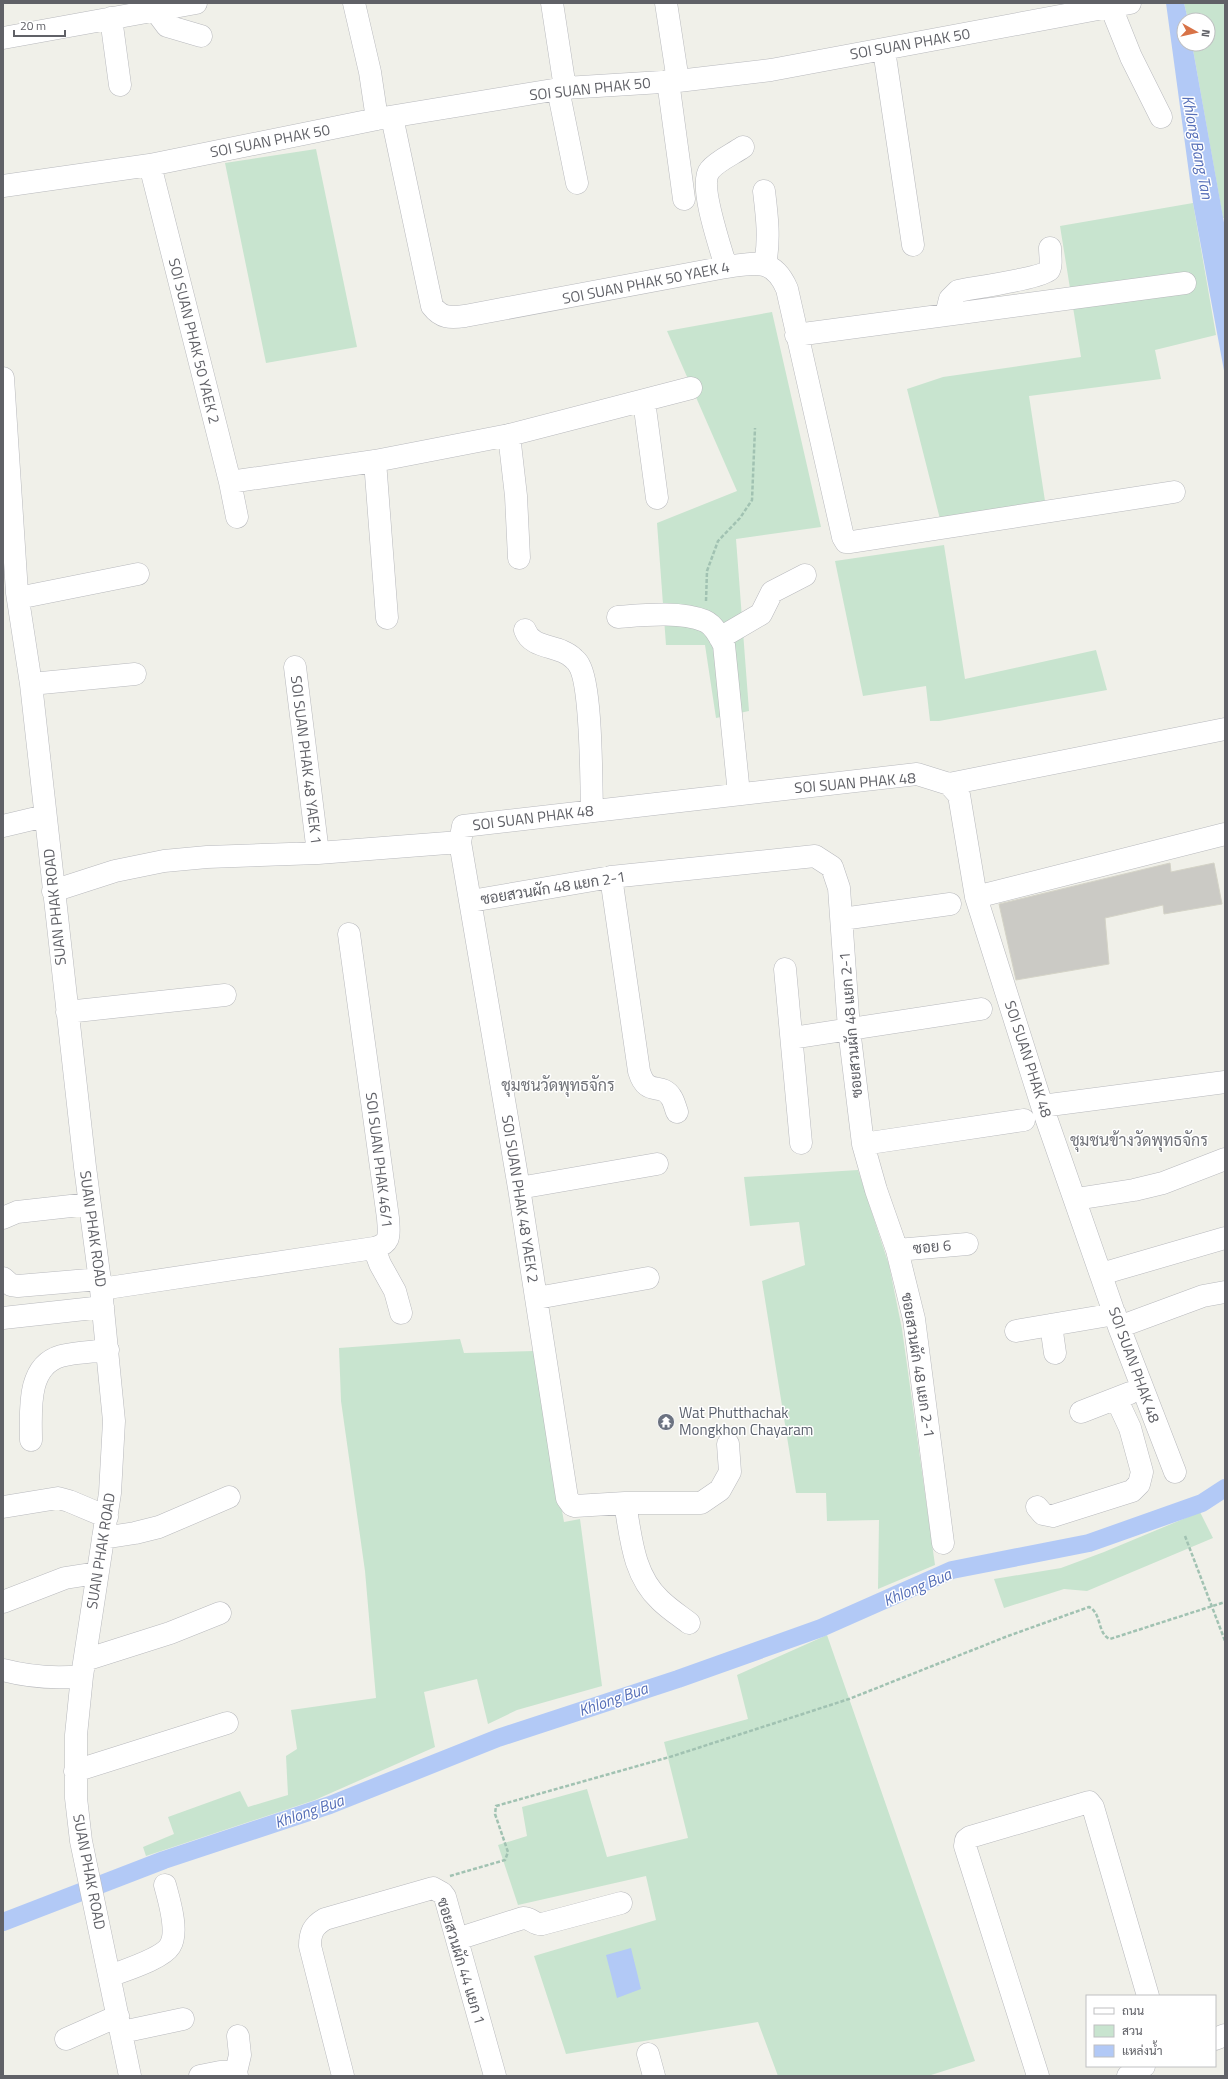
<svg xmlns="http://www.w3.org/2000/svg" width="1228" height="2079" font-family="'Titillium Web',Sarabun,sans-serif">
  <rect width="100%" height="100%" fill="#f0f0e9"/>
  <path fill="#c8e4cf" d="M1184,3H1225V218H1223L1192,44H1208V20H1188Z
    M316,149L357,347L266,363L225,163Z
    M1193,203L1216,335L1155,350L1161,379L1029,396L1045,501L940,519L907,389L943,377L1081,357L1060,226Z
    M772,312L821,527L736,539L749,711L716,718L705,645H666L657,523L737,491L667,331Z
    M944,545L965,679L1096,650L1107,690L939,721H930L926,686L863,696L835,561Z
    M858,1170L889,1265L902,1329L935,1565L878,1589L879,1520L827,1521L826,1493H796L762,1281L805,1265L799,1222L750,1226L744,1177Z
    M460,1339L464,1353L534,1351L564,1522L580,1519L602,1686L517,1710L488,1724L477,1679L424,1692L435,1747L315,1800L146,1856L143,1847L174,1834L168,1817L240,1791L248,1807L288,1795L286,1756L297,1749L291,1710L376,1698L365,1571L341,1401L339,1348Z
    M1200,1512L1213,1538L1087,1591L1064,1589L1004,1608L994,1579L1061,1568L1104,1552Z
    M827,1635L975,2061L928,2076H778L758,2022L566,2054L534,1956L656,1920L646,1876L518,1905L498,1845L527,1836L522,1807L587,1789L607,1857L688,1838L664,1742L748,1719L737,1675Z"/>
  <path fill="#b2c9f6" d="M1166,3H1184L1188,20H1184V44H1192L1225,228V376L1193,203Z
    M631,1948L641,1989L617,1998L606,1955Z"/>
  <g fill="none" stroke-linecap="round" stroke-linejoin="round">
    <path stroke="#b2c9f6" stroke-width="18" d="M3,1922L164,1860L330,1805L498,1738L678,1679L821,1628L952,1570L1089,1543L1202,1503L1225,1488"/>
  </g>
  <path fill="#cbcac5" stroke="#d4d3c7" d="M1170,863L1171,872L1214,863L1222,904L1164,914L1163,905L1105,918L1109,964L1016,980L999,904Z"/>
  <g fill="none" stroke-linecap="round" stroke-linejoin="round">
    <g stroke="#b8b9bd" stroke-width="23">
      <path id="minor" d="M354,3L370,72L377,119
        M552,3L565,88
        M666,3L678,81
        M1111,7L1131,57L1161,117
        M155,10L167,26L201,36
        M111,18L120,85
        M3,38L196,3
        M884,50L913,245
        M668,81L684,199
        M558,89L577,183
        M392,117L432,306C441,318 450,318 465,316L726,267C755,263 773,257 787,289L843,537L846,542H851L1174,492
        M150,165L230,482L237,517
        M3,186L150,165L377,119L565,88L678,81L771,70L1130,3
        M764,191C767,216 770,239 765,264
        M726,267C721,249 698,184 710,170C717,161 733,154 743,147
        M946,315L950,299L958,291C972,288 1042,278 1049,270C1052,265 1050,254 1050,248
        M796,335L1185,283
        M3,378L17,593L31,684L85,1167L101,1289L114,1421L110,1493L82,1676L76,1735V1798L81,1841L130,2076
        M644,401L657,498
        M509,435L516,496L519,558
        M375,461L387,618
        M230,482L375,461L509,435L691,388
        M18,598L138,574
        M618,617C644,615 680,611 705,621C714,625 720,637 724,645L739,794
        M525,630C532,650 559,644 573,658C575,660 578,662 579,665C592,686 591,781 592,811
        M720,638L761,614L772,592L805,575
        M295,667L318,853
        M31,684L135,674
        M949,784L1225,729
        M3,826L45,816
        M460,842L519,1188L567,1498L572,1505L575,1506L625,1503H701L720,1490L730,1472L728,1444
        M611,877L639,1071C647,1098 661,1081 671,1097C674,1101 675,1107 677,1112
        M53,891L115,871L164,861L207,857L318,853L460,842L463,826L917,774L949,784L959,795L976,897L1042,1106L1119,1327L1175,1472
        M976,897L1225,834
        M471,901L611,877L815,856L832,867L839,888L849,1029L863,1144L876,1190L897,1250L914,1319L943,1543
        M842,919L950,904
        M785,969L801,1143
        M67,1012L225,995
        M792,1038L981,1009
        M1042,1106L1225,1082
        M863,1144L1024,1120
        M519,1188L657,1164
        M1076,1199L1134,1190L1163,1183L1225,1159
        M3,1218L17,1212L89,1204
        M374,1248L380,1264L395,1291L401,1313
        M897,1250L967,1244
        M1101,1274L1225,1238
        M3,1278L11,1285L18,1286L100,1279
        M101,1289L374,1248C392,1243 389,1234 388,1218L349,934
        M537,1298L648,1278
        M3,1318L103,1307
        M1051,1325L1055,1353
        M1119,1327L1203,1296L1225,1292
        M1016,1331L1115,1314
        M1081,1412L1130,1393
        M31,1440C31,1412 26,1366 61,1356C75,1352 93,1352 108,1350
        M625,1503C631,1537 633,1575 660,1600C669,1609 680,1616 689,1623
        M3,1507L58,1498L69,1501L107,1517
        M1037,1507L1043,1514L1053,1516L1132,1491L1139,1484L1142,1472L1130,1428L1117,1400
        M103,1538L135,1533L159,1527L229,1497
        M3,1602L65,1578L97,1573
        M85,1660L170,1633L220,1613
        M3,1670C30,1677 54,1679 82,1676
        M75,1771L227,1723
        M457,1939L523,1918C532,1918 534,1925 542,1924L621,1903
        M110,1976C125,1970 162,1959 170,1946C179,1932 169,1900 165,1885
        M122,2032L183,2019
        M66,2039L118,2016
        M1215,2039L1225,2035
        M648,2054L654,2076
        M236,2072L240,2055L238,2036
        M200,2076L220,2072H236L237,2076
        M343,2076L310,1946C310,1933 313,1926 325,1919L433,1888L442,1893L445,1897L495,2076
        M1038,2076L965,1846L966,1840L970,1837L1089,1802L1093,1807L1148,1996
        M1128,2076L1144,2066"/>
    </g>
    <path stroke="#a1c2b2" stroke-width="2.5" stroke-dasharray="4 2" stroke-linecap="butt" d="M706,601L707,571L718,541L740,518L752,500L755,428
      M1185,1536L1225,1641
      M450,1876L505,1860L508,1852L495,1814L496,1806L673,1756L849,1699L1008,1636L1089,1607C1102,1613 1097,1634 1110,1639L1225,1602"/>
    <use href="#minor" stroke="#fff" stroke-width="22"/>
  </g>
  <defs>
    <g id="temple-disc" transform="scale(0.9)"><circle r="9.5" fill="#6b7280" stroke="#fff"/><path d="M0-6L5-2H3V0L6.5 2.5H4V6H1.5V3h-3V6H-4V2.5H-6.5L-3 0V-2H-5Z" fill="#fff"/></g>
  </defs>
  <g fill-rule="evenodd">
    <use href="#temple-disc" x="666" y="1422"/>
  </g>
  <g text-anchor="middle" stroke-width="3" stroke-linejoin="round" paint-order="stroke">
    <g font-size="15" fill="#606167" stroke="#fff">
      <text transform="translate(910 44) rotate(-10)" y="5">SOI SUAN PHAK 50</text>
      <text transform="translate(590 89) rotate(-6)" y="5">SOI SUAN PHAK 50</text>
      <text transform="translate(270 141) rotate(-11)" y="5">SOI SUAN PHAK 50</text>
      <text transform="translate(646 283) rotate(-11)" y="5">SOI SUAN PHAK 50 YAEK 4</text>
      <text transform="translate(194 341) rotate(76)" y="5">SOI SUAN PHAK 50 YAEK 2</text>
      <text transform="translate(306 760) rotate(83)" y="5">SOI SUAN PHAK 48 YAEK 1</text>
      <text transform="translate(855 783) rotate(-5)" y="5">SOI SUAN PHAK 48</text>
      <text transform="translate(533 818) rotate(-7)" y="5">SOI SUAN PHAK 48</text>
      <text transform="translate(553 888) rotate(-9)" y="5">ซอยสวนผัก 48 แยก 2-1</text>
      <text transform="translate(55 907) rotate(-96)" y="5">SUAN PHAK ROAD</text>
      <text transform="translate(851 1025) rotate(-95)" y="5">ซอยสวนผัก 48 แยก 2-1</text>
      <text transform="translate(1028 1059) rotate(72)" y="5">SOI SUAN PHAK 48</text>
      <text transform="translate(379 1160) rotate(83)" y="5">SOI SUAN PHAK 46/1</text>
      <text transform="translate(520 1199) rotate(81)" y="5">SOI SUAN PHAK 48 YAEK 2</text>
      <text transform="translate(93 1229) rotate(82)" y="5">SUAN PHAK ROAD</text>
      <text transform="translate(932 1247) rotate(-5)" y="5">ซอย 6</text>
      <text transform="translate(918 1365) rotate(81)" y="5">ซอยสวนผัก 48 แยก 2-1</text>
      <text transform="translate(1134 1365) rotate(70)" y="5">SOI SUAN PHAK 48</text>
      <text transform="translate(101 1551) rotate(-81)" y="5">SUAN PHAK ROAD</text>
      <text transform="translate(89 1872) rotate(79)" y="5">SUAN PHAK ROAD</text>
      <text transform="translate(461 1961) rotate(73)" y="5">ซอยสวนผัก 44 แยก 1</text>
    </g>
    <g font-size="15" fill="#5b616d" stroke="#fff" text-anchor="start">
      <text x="679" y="1418">Wat Phutthachak<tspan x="679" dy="17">Mongkhon Chayaram</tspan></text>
    </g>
    <g font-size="16" font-style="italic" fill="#566fb8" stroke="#fff">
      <text transform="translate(1198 147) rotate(79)" y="6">Khlong Bang Tan</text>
      <text transform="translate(917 1587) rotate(-23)" y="6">Khlong Bua</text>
      <text transform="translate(613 1699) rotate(-19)" y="6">Khlong Bua</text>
      <text transform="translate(309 1811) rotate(-19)" y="6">Khlong Bua</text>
    </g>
    <g font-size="16" fill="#717379" stroke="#fff">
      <text x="558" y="1091">ชุมชนวัดพุทธจักร</text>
      <text x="1139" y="1146">ชุมชนข้างวัดพุทธจักร</text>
    </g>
  </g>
  <rect width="1228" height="2079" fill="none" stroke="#606167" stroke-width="8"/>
  <rect x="1086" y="1995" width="130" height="72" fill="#ffffff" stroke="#bfc0c2"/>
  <rect x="1094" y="2008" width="20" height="6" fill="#ffffff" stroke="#bfc0c2"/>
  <text x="1122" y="2015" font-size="12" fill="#606167">ถนน</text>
  <rect x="1094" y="2025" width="20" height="12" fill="#c8e4cf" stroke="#bfc0c2"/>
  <text x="1122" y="2035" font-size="12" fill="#606167">สวน</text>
  <rect x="1094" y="2045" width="20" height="12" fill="#b2c9f6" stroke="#bfc0c2"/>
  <text x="1122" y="2055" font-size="12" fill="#606167">แหล่งน้ำ</text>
  <g transform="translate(1196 32) rotate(98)"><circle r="19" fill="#ffffff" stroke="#bfc0c2"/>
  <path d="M0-3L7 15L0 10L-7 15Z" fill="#d87347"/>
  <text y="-6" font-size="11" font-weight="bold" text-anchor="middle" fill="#606167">N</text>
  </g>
  <path d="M14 30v6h51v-6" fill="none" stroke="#606167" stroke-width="2"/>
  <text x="20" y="30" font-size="12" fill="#606167" stroke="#ffffff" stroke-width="3" paint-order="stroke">20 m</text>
</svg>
